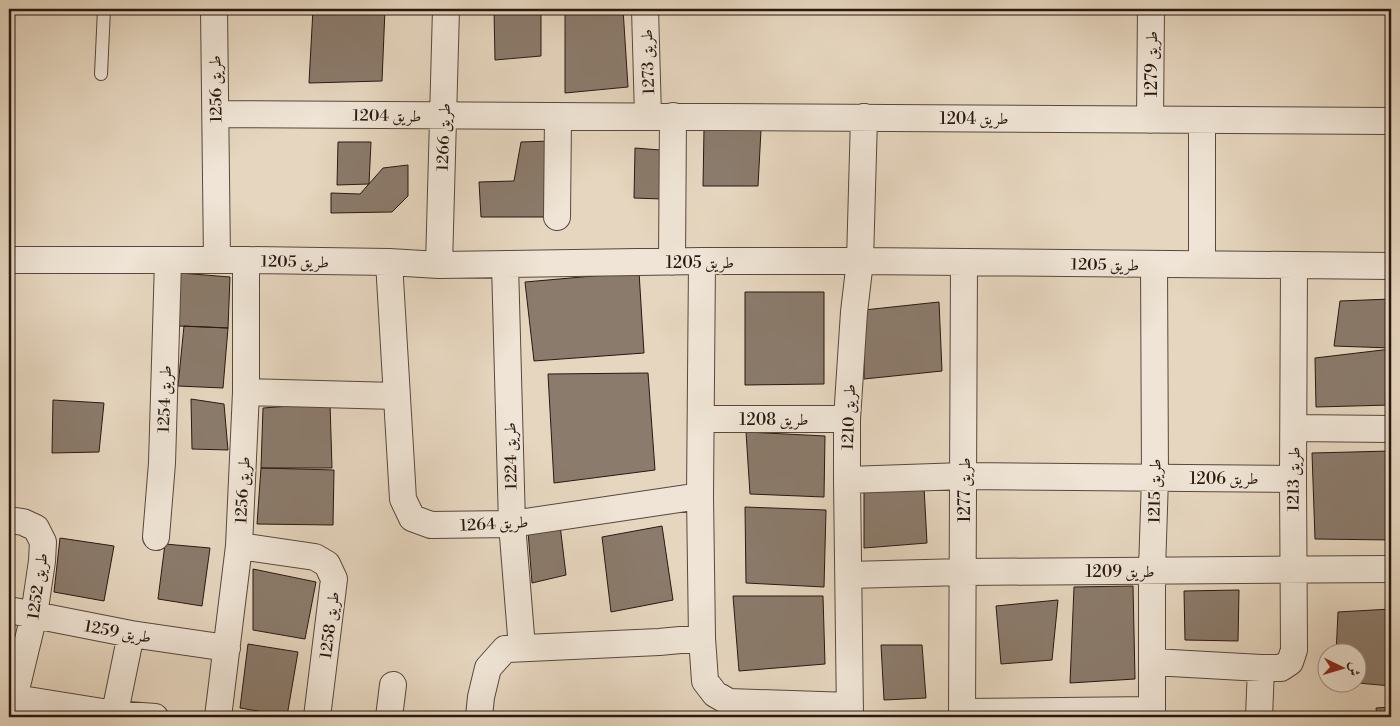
<svg xmlns="http://www.w3.org/2000/svg" width="1400" height="726" font-family="'Libre Bodoni',Amiri,serif">
  <rect width="100%" height="100%" fill="#e6d6bf"/>
  <filter id="stains"><feTurbulence type="fractalNoise" baseFrequency=".004" numOctaves="4"/><feColorMatrix values="0 0 0 0 .2 0 0 0 0 .09 0 0 0 0 .02 0 0 0 .5 -.17"/></filter>
  <radialGradient id="worn" r=".72"><stop offset=".6" stop-color="#630" stop-opacity="0"/><stop offset="1" stop-color="#630" stop-opacity=".3"/></radialGradient>
  <path fill="#8b7b6c" stroke="#291812" d="M313,9H385L382,81L309,83Z
    M541,9V56L495,60L494,10Z
    M565,9H623L628,87L565,93Z
    M704,129L761,130L758,186H703Z
    M551,141L550,217H481L479,182L514,181L521,142Z
    M338,142H371L369,184L337,185Z
    M635,148L660,150L662,199L634,198Z
    M408,165V196L392,212L331,213V193L360,194L383,168Z
    M639,272L644,353L534,361L525,282Z
    M180,273L230,277L228,328L179,326Z
    M745,292H824V384L745,385Z
    M1391,299V348L1334,346L1340,301Z
    M939,302L942,371L864,379V310Z
    M184,326L228,328L223,388L178,386Z
    M1391,349V405L1316,407L1315,358Z
    M648,373L655,470L554,483L548,374Z
    M191,399L224,404L228,450L192,449Z
    M53,400L104,403L99,452L52,453Z
    M330,403L332,468H261L263,408Z
    M746,432L825,436L824,497L750,494Z
    M1391,451V540L1315,539L1312,453Z
    M261,468L334,470L333,525L257,524Z
    M924,487L927,543L864,548V491Z
    M745,507L826,510L824,587L746,583Z
    M560,525L566,575L532,583L528,531Z
    M662,526L673,600L611,612L602,537Z
    M60,538L114,546L104,601L54,592Z
    M165,544L210,548L202,606L158,599Z
    M253,569L316,582L305,639L253,630Z
    M1133,586L1135,679L1070,683L1074,587Z
    M1239,590L1238,641L1185,640L1184,591Z
    M733,596H823L825,664L739,671Z
    M1058,600L1052,660L1001,664L996,606Z
    M1391,609V686L1358,683V654H1336L1338,612Z
    M248,644L298,652L287,716L240,708Z
    M881,645H922L926,698L884,700Z
    M1391,707V717H1377L1376,708Z"/>
  <g fill="none" stroke-linecap="round" stroke-linejoin="round">
    <g stroke="#58483d" stroke-width="14">
      <path id="lane" d="M101,74L104,9"/>
    </g>
    <g stroke="#58483d" stroke-width="28">
      <path id="street" d="M214,9L217,260
        M645,9L648,116
        M216,114L1391,121
        M1150,120L1151,9
        M1202,120V264
        M557,217L558,116
        M9,260H246L389,262L439,265L702,261H860L1391,266
        M702,261L700,496L702,638L705,681L715,694L729,702L850,706
        M389,262L403,499L412,518L431,525L512,524L700,496
        M672,262L673,116
        M505,264L512,524L522,648
        M439,265L446,9
        M246,392L396,396
        M702,419H847
        M1294,428L1391,429
        M847,480L964,476L1293,479
        M9,520L23,522L36,528L43,542L42,561L34,615L14,698L11,717
        M156,537L162,463L168,261
        M239,546L315,557L327,564L334,579L317,717
        M849,575L963,572L1391,569
        M9,610L131,634L227,648
        M1153,662L1261,668H1281L1290,662L1294,650L1293,479L1294,265
        M9,697L115,714L155,717
        M962,712L1152,710
        M114,717L131,634
        M218,717L239,546L246,392V260
        M389,717L393,685
        M479,717L481,697L488,668L505,649L659,642L702,638
        M850,717L847,480V419L854,312L860,261L864,117
        M962,717L964,262
        M1152,717V570L1155,478L1154,264
        M1259,717L1261,668"/>
    </g>
    <use href="#lane" stroke="#efe4d5" stroke-width="12"/>
    <use href="#street" stroke="#efe4d5" stroke-width="26"/>
  </g>
  <g text-anchor="middle" stroke-width="4" stroke-linejoin="round" paint-order="stroke">
    <g font-size="16" fill="#291812" stroke="#efe4d5">
      <text transform="translate(647 62) rotate(-92)" y="6">طريق 1273</text>
      <text transform="translate(1151 64) rotate(-90)" y="6">طريق 1279</text>
      <text transform="translate(215 89) rotate(-91)" y="6">طريق 1256</text>
      <text transform="translate(387 115) rotate(1)" y="6">طريق 1204</text>
      <text x="974" y="124">طريق 1204</text>
      <text transform="translate(443 137) rotate(-88)" y="6">طريق 1266</text>
      <text transform="translate(295 261) rotate(1)" y="6">طريق 1205</text>
      <text x="700" y="268">طريق 1205</text>
      <text transform="translate(1105 264) rotate(1)" y="6">طريق 1205</text>
      <text transform="translate(164 399) rotate(-88)" y="6">طريق 1254</text>
      <text transform="translate(848 417) rotate(-88)" y="6">طريق 1210</text>
      <text x="774" y="425">طريق 1208</text>
      <text transform="translate(510 456) rotate(-91)" y="6">طريق 1224</text>
      <text x="1224" y="484">طريق 1206</text>
      <text transform="translate(1293 479) rotate(-89)" y="6">طريق 1213</text>
      <text transform="translate(242 490) rotate(-87)" y="6">طريق 1256</text>
      <text transform="translate(964 490) rotate(-90)" y="6">طريق 1277</text>
      <text transform="translate(1154 491) rotate(-89)" y="6">طريق 1215</text>
      <text transform="translate(494 523) rotate(-3)" y="6">طريق 1264</text>
      <text x="1120" y="577">طريق 1209</text>
      <text transform="translate(37 586) rotate(-82)" y="6">طريق 1252</text>
      <text transform="translate(329 625) rotate(-83)" y="6">طريق 1258</text>
      <text transform="translate(118 631) rotate(10)" y="6">طريق 1259</text>
    </g>
  </g>
  <rect width="1400" height="726" fill="none" stroke="#e6d6bf" stroke-width="30"/>
  <rect x="10" y="10" width="1380" height="706" fill="none" stroke="#291812" stroke-width="2.5"/>
  <rect x="15" y="15" width="1370" height="696" fill="none" stroke="#291812"/>
  <g transform="translate(1342 668) rotate(95)"><circle r="24" fill="#efe4d5" stroke="#a09287"/>
  <path d="M0-4L9 19L0 12L-9 19Z" fill="#8f2418"/>
  <text y="-8" font-size="14" font-weight="bold" text-anchor="middle" fill="#291812">ش</text>
  </g>
  <rect width="100%" height="100%" filter="url(#stains)"/>
  <rect width="100%" height="100%" fill="url(#worn)"/>
</svg>
